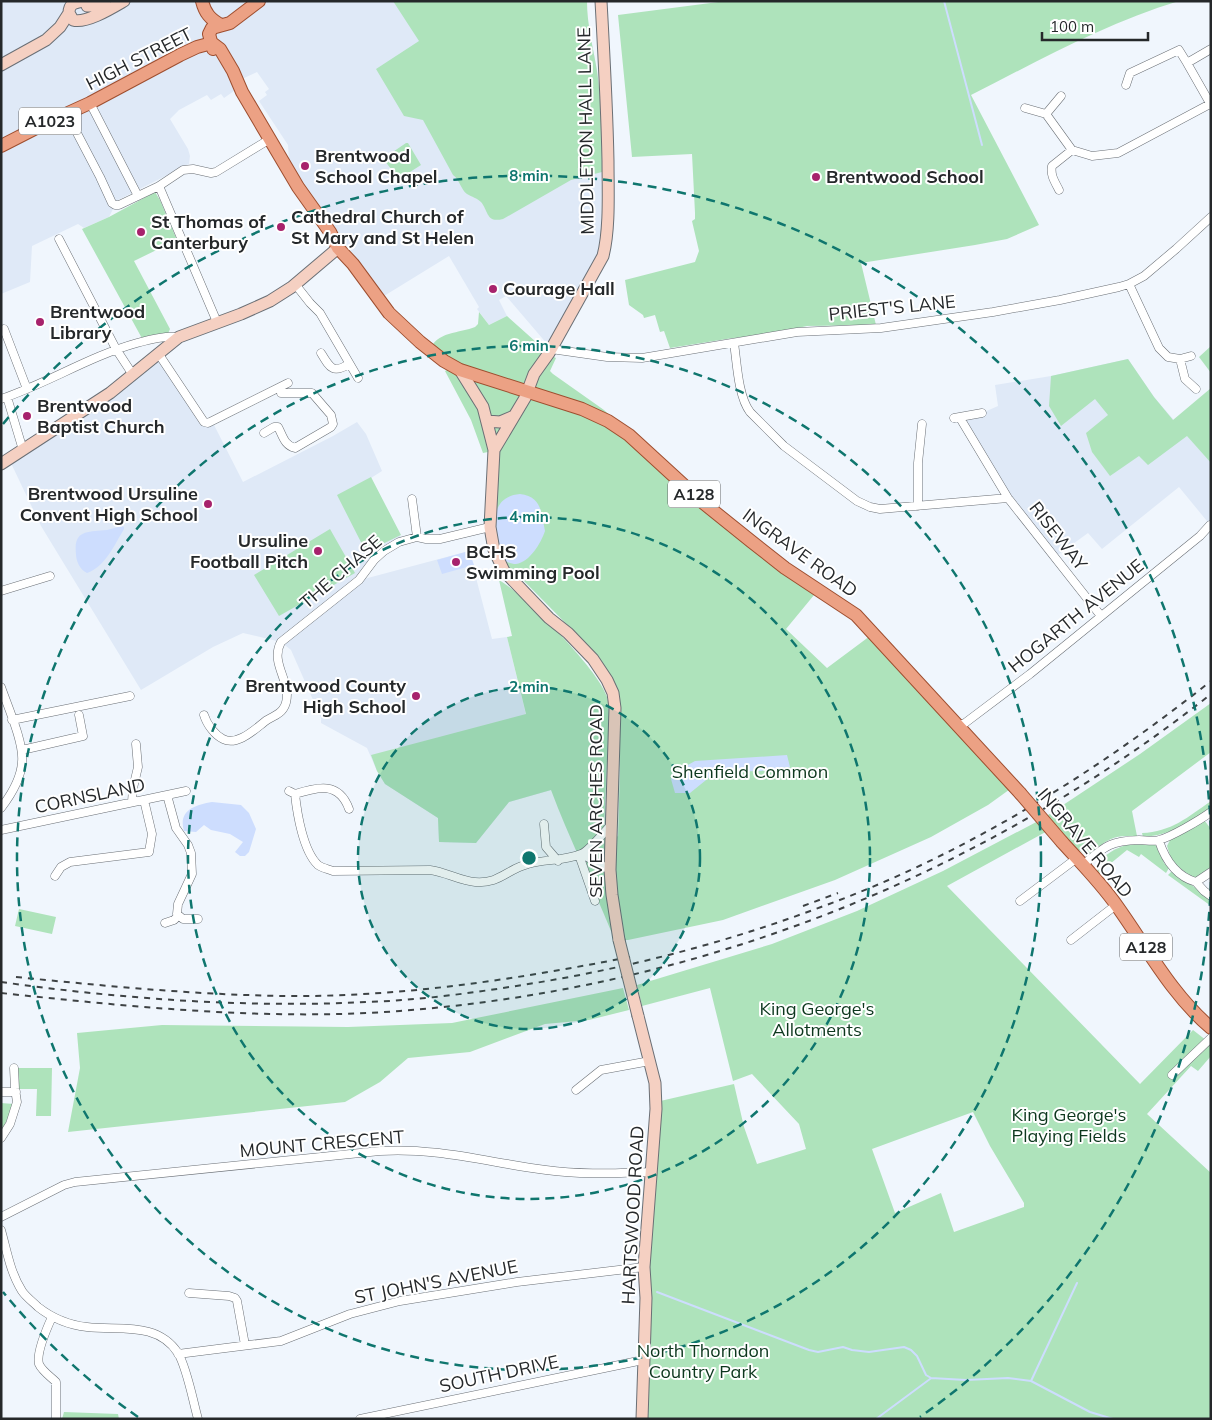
<svg xmlns="http://www.w3.org/2000/svg" width="1212" height="1420" font-family="Mulish,sans-serif">
  <rect width="100%" height="100%" fill="#f0f6fd"/>
  <path fill="#dfe9f7" d="M1,1H268L269,3L271,1H587V17L597,70L602,123L601,251L548,345L506,296L499,300L507,316L489,325L477,309L479,307L449,256L384,296L348,247L289,161L288,145L259,101L267,95L265,92L269,89L257,72L242,79L234,91L224,98L221,94L211,100L207,95L179,110L170,119L188,149L190,156L189,164L114,202V207L109,217L84,228L78,224L32,246L30,282L1,294Z
    M158,353L204,422L212,421L243,482L333,436L357,422L366,434L382,471L371,478L403,541L384,551L364,579L469,551L492,639L507,637L532,740L551,790L509,802L476,843L439,842L438,818L385,784L377,771L367,748L321,723V718L291,650L281,642L243,633L213,647L141,690L41,526L9,459Z
    M1128,359L1154,397L1211,463V526L1179,487L1102,549L1088,533L1055,557L1014,504L960,418L982,413L998,406L995,385L1051,376Z"/>
  <path fill="#aee3bb" fill-rule="evenodd" d="M393,1H587C587,25 593,47 597,71C602,104 602,138 602,172L571,180L503,219C486,223 489,212 481,202C477,198 472,197 467,194C461,190 460,180 453,175L423,120L404,116L376,69L419,41Z
    M726,1H1179C1106,23 1038,61 971,95L1039,225L1007,239L975,245L861,263L876,325L807,326L760,336L733,338L670,348L664,331L660,332L655,315L644,318L643,315L629,305L625,280L695,262L699,251L692,221L695,219V213L692,154L632,157L618,15Z
    M406,143H408L421,165L399,179L384,160V158Z
    M155,192L160,200L177,240L134,261L170,329L167,336L144,342L82,229L109,217Z
    M479,312L489,325L507,316L536,342L538,349L556,358L550,371L553,374L604,410L630,434L819,589L786,629L827,668L874,633L1013,787L988,805L931,837L835,880L723,920L628,940H619L616,927L611,931C592,884 569,838 551,790L509,802L476,843L439,842L438,818L385,784L377,771L371,755L526,714L507,637L512,636L499,580C524,594 599,670 607,697C610,709 608,723 608,735C607,767 605,799 604,831L611,825L618,837L620,768L619,705L610,676L599,657L519,576L514,581L499,564L492,444L488,452L483,453L471,420L445,371L449,369L431,350C434,332 461,333 475,327L478,324Z
    M1211,346V373L1199,357Z
    M1128,359L1154,397L1173,420L1211,388V463L1187,436L1148,465L1139,456L1110,476L1092,452L1086,433L1108,415L1095,399L1061,426L1049,406L1051,376Z
    M371,477L401,535L366,552L337,495Z
    M330,529L355,573L279,616L254,575Z
    M1211,703V752L1132,811L1137,836C1128,836 1117,835 1109,840C1100,844 1095,853 1085,855L1080,850L1072,856L1051,829L947,886L1140,1084L1193,1030L1211,1044V1056L1198,1071L1191,1066L1147,1114L1211,1173V1419H642L656,1102L734,1084L744,1127L757,1164L806,1149L799,1124L752,1074L733,1081L710,988L642,1006L637,985L772,944L857,911L943,871L1042,819L1140,754ZM973,1112L990,1146L1024,1203V1207L954,1232L941,1193L895,1213L872,1149Z
    M1211,801V807C1189,824 1171,835 1143,837L1142,833C1171,832 1188,817 1211,801Z
    M1204,820L1211,829V871L1199,879L1193,878L1172,862L1167,846L1170,840Z
    M1130,844H1153L1159,847L1164,863L1169,868L1166,873L1141,854L1139,857L1127,850L1099,873L1096,867C1104,854 1115,848 1130,844Z
    M1172,871L1211,899V906L1168,875Z
    M19,909L56,917L52,934L15,926Z
    M623,988L629,1010L589,1020L545,1024L470,1052L408,1058L380,1082L345,1102L68,1132L80,1068L77,1033L162,1025L348,1027L452,1023Z
    M14,1068H52L51,1116H36L37,1089H15Z
    M1,1103L14,1104L1,1133Z
    M64,1412L118,1414L119,1419H62Z"/>
  <path fill="#cdddfe" d="M520,494C542,497 541,512 545,531C541,543 530,562 516,564C512,564 508,562 504,561C493,538 485,497 520,494Z
    M122,526L124,527V529C115,544 105,567 87,573C80,570 76,561 76,554C73,529 89,532 107,530C112,529 117,527 122,526Z
    M469,551L474,565L442,574L437,560Z
    M787,755L790,767L761,771L716,772L690,793H675L671,779L677,771L695,761Z
    M212,802L241,805L249,813L256,829L249,852L245,856H240L235,852L243,842L230,834L211,830L204,825L196,832L184,831C178,811 194,805 212,802Z"/>
  <g fill="none" stroke-linecap="round" stroke-linejoin="round">
    <path stroke="#cdddfe" stroke-width="2" d="M944,1L982,145
      M657,1292L809,1350L818,1352L843,1347L852,1350L869,1352L904,1347L911,1350L917,1356L926,1375L931,1378L966,1380L1008,1378L1031,1381L1090,1412L1113,1419
      M1031,1381L1077,1283
      M876,1419L930,1379"/>
    <g stroke="#6a6f75" stroke-width="9">
      <path id="street" d="M1211,49L1187,63L1211,105
        M1126,85L1130,73L1179,50L1187,63
        M90,103L138,196
        M1025,108L1046,114L1072,150L1092,156L1118,153L1210,104
        M67,114L100,177L112,203L115,205H119L159,186L183,170L193,169L211,173L216,172L270,139
        M1046,114L1061,96
        M159,186L217,322
        M1059,190C1055,182 1050,175 1052,166L1072,150
        M59,239L116,349L133,375
        M295,284L310,303L320,313L358,378
        M1129,284L1159,348L1168,357L1180,359L1185,379L1196,389
        M4,329L27,389
        M734,343C737,363 738,396 750,412L784,446L857,501L870,507L880,509L1008,498
        M551,349L607,357L642,358L797,332L881,328L993,312L1060,300L1119,287L1129,284L1144,276L1176,249L1211,217
        M158,353L204,422L208,423L288,383
        M321,353C330,368 333,374 349,364
        M1180,359L1191,356
        M7,397L23,450
        M1,399C48,383 90,356 137,343C152,339 164,336 179,337
        M954,418L982,413
        M960,418L1008,498L1101,616
        M264,433L274,427H278C283,436 284,445 295,448L331,427L333,424L331,415L312,393H281
        M412,499L417,537
        M918,506V463L922,424
        M1,591L50,576
        M1,687C8,707 24,743 22,762C21,779 11,795 1,808
        M204,715C207,725 215,735 223,739C238,747 257,727 267,720C273,716 279,715 283,709C286,705 287,699 287,694C286,676 271,660 281,642L359,580L374,560L384,551L399,542L417,537L426,539H440L490,527
        M12,720L130,696
        M958,726L965,723L1030,674L1200,536L1210,525
        M22,750L83,736L79,715
        M289,791L295,794C297,813 303,851 318,865C322,868 328,869 333,871L430,870C446,872 460,881 475,882C500,884 507,869 528,864C545,859 564,861 581,854C589,851 604,832 611,825
        M295,794C317,787 339,781 349,809
        M167,795L176,828L188,845L191,853L192,874L178,904L177,914L183,919H198
        M132,802L133,788L138,767L136,744
        M544,824L546,847L558,861
        M1,830L186,791
        M1159,841C1165,859 1175,876 1196,882L1211,872
        M582,854L610,870
        M579,855L595,901
        M1084,864C1105,846 1110,841 1139,840C1146,840 1153,842 1159,840C1171,837 1200,820 1211,812
        M55,876L61,867L70,862L149,852L152,834L144,800
        M1196,882L1204,891L1211,896
        M1020,901L1077,858
        M165,923L174,920L178,916
        M1071,940L1116,905
        M1172,1075L1211,1038
        M576,1090L601,1070L650,1061
        M1,1092H16
        M1,1138L10,1124L17,1102L15,1089L14,1068
        M1,1217L64,1185L75,1182L380,1151C435,1147 491,1163 546,1170C581,1175 617,1173 652,1172
        M1,1230C7,1251 10,1272 22,1291C26,1297 33,1302 38,1307C52,1318 69,1325 87,1327C119,1331 157,1321 178,1353C187,1368 193,1401 198,1419
        M189,1293L229,1296L235,1298L237,1301L245,1345
        M52,1317C47,1328 36,1353 39,1364C42,1371 51,1377 56,1382V1419
        M178,1354L281,1341L350,1314L400,1301L517,1282L644,1267
        M360,1419L643,1360"/>
    </g>
    <g stroke="#6a6f75" stroke-width="13">
      <path id="secondary" d="M83,1C75,3 69,3 69,13L73,20C86,24 112,8 124,1
        M601,1C604,55 607,108 608,161C608,190 610,229 603,256L549,353L534,374L525,398L494,450L490,527L494,550L504,571L549,618L568,633L593,659L607,680L613,693L615,708L610,870L612,895L619,940
        M87,6H93L105,1
        M1,65L46,40L60,27L69,13
        M460,370L483,407L494,450
        M487,421L500,422L514,416
        M1,464L110,393L179,337L241,314L270,301L292,287L338,248
        M638,1016L655,1083L656,1109L644,1267L646,1298L642,1419"/>
    </g>
    <g stroke="#9e4e2f" stroke-width="14">
      <path id="primary" d="M202,1C205,13 210,19 221,25
        M212,43L220,49L233,71L242,92L298,187L330,232L338,248L353,264L389,313L420,342L444,361L460,370L582,409L608,421L629,435L701,501L752,542L785,568L856,615L1020,793
        M213,49L209,34L212,28L230,23L259,1
        M1,146L46,123L90,103L180,55L197,47L212,43
        M1062,842C1081,863 1101,883 1117,906C1147,948 1172,995 1211,1028"/>
    </g>
    <use href="#street" stroke="#fff" stroke-width="8"/>
    <use href="#secondary" stroke="#f5d0c2" stroke-width="11"/>
    <use href="#primary" stroke="#eca184" stroke-width="12"/>
    <path stroke="#3e4244" stroke-width="2" stroke-dasharray="6 6" stroke-linecap="butt" d="M803,906L838,893
      M16,977C106,986 197,995 288,996C403,997 517,979 630,957
      M1,982C123,999 245,1008 368,1002C424,1000 479,992 535,983C632,967 728,942 821,907C962,856 1094,774 1211,681
      M1,993C134,1007 267,1021 400,1011C697,988 977,879 1211,694"/>
    <g stroke="#6a6f75" stroke-width="13" stroke-linecap="butt">
      <path id="secondary-bridge" d="M619,940L638,1016"/>
    </g>
    <g stroke="#9e4e2f" stroke-width="14" stroke-linecap="butt">
      <path id="primary-bridge" d="M1020,793L1062,842"/>
    </g>
    <use href="#secondary-bridge" stroke="#f5d0c2" stroke-width="11"/>
    <use href="#primary-bridge" stroke="#eca184" stroke-width="12"/>
  </g>
  <circle cx="529" cy="858" r="171" fill="#0f766e" fill-opacity=".12"/>
  <g fill="none" stroke="#0f766e" stroke-width="2.5" stroke-dasharray="9 6">
    <circle cx="529" cy="858" r="171"/>
    <circle cx="529" cy="858" r="341"/>
    <circle cx="529" cy="858" r="512"/>
    <path d="M1211 882A682 682 0 0 1 920 1417M138 1417A682 682 0 0 1 3 1292M3 424A682 682 0 0 1 1211 834"/>
  </g>
  <g fill="#a7226c" stroke="#fff" stroke-width="2">
    <circle cx="305" cy="166" r="5"/>
    <circle cx="816" cy="177" r="5"/>
    <circle cx="281" cy="227" r="5"/>
    <circle cx="141" cy="232" r="5"/>
    <circle cx="493" cy="289" r="5"/>
    <circle cx="40" cy="322" r="5"/>
    <circle cx="27" cy="416" r="5"/>
    <circle cx="208" cy="504" r="5"/>
    <circle cx="318" cy="551" r="5"/>
    <circle cx="456" cy="562" r="5"/>
    <circle cx="416" cy="696" r="5"/>
  </g>
  <g text-anchor="middle" stroke-width="4" stroke-linejoin="round" paint-order="stroke">
    <g fill="#fff" stroke="#66686a" stroke-width="1">
      <rect x="19" y="107.5" width="62" height="27" rx="4"/>
      <rect x="668" y="480.5" width="52" height="27" rx="4"/>
      <rect x="1120" y="933.5" width="52" height="27" rx="4"/>
    </g>
    <g font-size="16" font-weight="bold" fill="#25282a">
      <text x="50" y="127">A1023</text>
      <text x="694" y="500">A128</text>
      <text x="1146" y="953">A128</text>
    </g>
    <g font-size="18" fill="#25282a" stroke="#fff">
      <text transform="translate(139 59) rotate(-27)" y="6">HIGH STREET</text>
      <text transform="translate(586 131) rotate(-91)" y="6">MIDDLETON HALL LANE</text>
      <text transform="translate(892 308) rotate(-6)" y="6">PRIEST'S LANE</text>
      <text transform="translate(1058 536) rotate(52)" y="6">RISEWAY</text>
      <text transform="translate(800 553) rotate(36)" y="6">INGRAVE ROAD</text>
      <text transform="translate(341 572) rotate(-41)" y="6">THE CHASE</text>
      <text transform="translate(1076 616) rotate(-39)" y="6">HOGARTH AVENUE</text>
      <text transform="translate(90 796) rotate(-12)" y="6">CORNSLAND</text>
      <text transform="translate(596 801) rotate(-90)" y="6">SEVEN ARCHES ROAD</text>
      <text transform="translate(1085 843) rotate(50)" y="6">INGRAVE ROAD</text>
      <text transform="translate(322 1144) rotate(-5)" y="6">MOUNT CRESCENT</text>
      <text transform="translate(633 1215) rotate(-87)" y="6">HARTSWOOD ROAD</text>
      <text transform="translate(436 1282) rotate(-11)" y="6">ST JOHN'S AVENUE</text>
      <text transform="translate(499 1374) rotate(-12)" y="6">SOUTH DRIVE</text>
    </g>
    <g font-size="18" font-weight="bold" fill="#25282a" stroke="#fff" text-anchor="start">
      <text x="315" y="162">Brentwood<tspan x="315" dy="21">School Chapel</tspan></text>
      <text x="826" y="183">Brentwood School</text>
      <text x="291" y="223">Cathedral Church of<tspan x="291" dy="21">St Mary and St Helen</tspan></text>
      <text x="151" y="228">St Thomas of<tspan x="151" dy="21">Canterbury</tspan></text>
      <text x="503" y="295">Courage Hall</text>
      <text x="50" y="318">Brentwood<tspan x="50" dy="21">Library</tspan></text>
      <text x="37" y="412">Brentwood<tspan x="37" dy="21">Baptist Church</tspan></text>
      <text x="198" y="500" text-anchor="end">Brentwood Ursuline<tspan x="198" dy="21">Convent High School</tspan></text>
      <text x="308" y="547" text-anchor="end">Ursuline<tspan x="308" dy="21">Football Pitch</tspan></text>
      <text x="466" y="558">BCHS<tspan x="466" dy="21">Swimming Pool</tspan></text>
      <text x="406" y="692" text-anchor="end">Brentwood County<tspan x="406" dy="21">High School</tspan></text>
    </g>
    <g font-size="18" fill="#0c371d" stroke="#fff">
      <text x="750" y="778">Shenfield Common</text>
      <text x="817" y="1015">King George's<tspan x="817" dy="21">Allotments</tspan></text>
      <text x="1069" y="1121">King George's<tspan x="1069" dy="21">Playing Fields</tspan></text>
      <text x="703" y="1357">North Thorndon<tspan x="703" dy="21">Country Park</tspan></text>
    </g>
  </g>
  <circle cx="529" cy="858" r="8" fill="#0f766e" stroke="#fff" stroke-width="2.5"/>
  <g font-size="15" text-anchor="middle" font-weight="bold" fill="#0f766e" stroke="#fff" stroke-width="4" stroke-linejoin="round" paint-order="stroke">
    <text x="529" y="181">8 min</text>
    <text x="529" y="351">6 min</text>
    <text x="529" y="522">4 min</text>
    <text x="529" y="692">2 min</text>
  </g>
  <rect width="1212" height="1420" fill="none" stroke="#25282a" stroke-width="5"/>
  <path d="M1042 32v8h106v-8" fill="none" stroke="#25282a" stroke-width="2.5"/>
  <text x="1050" y="32" font-size="15" fill="#25282a" stroke="#ffffff" stroke-width="4" paint-order="stroke">100 m</text>
</svg>
